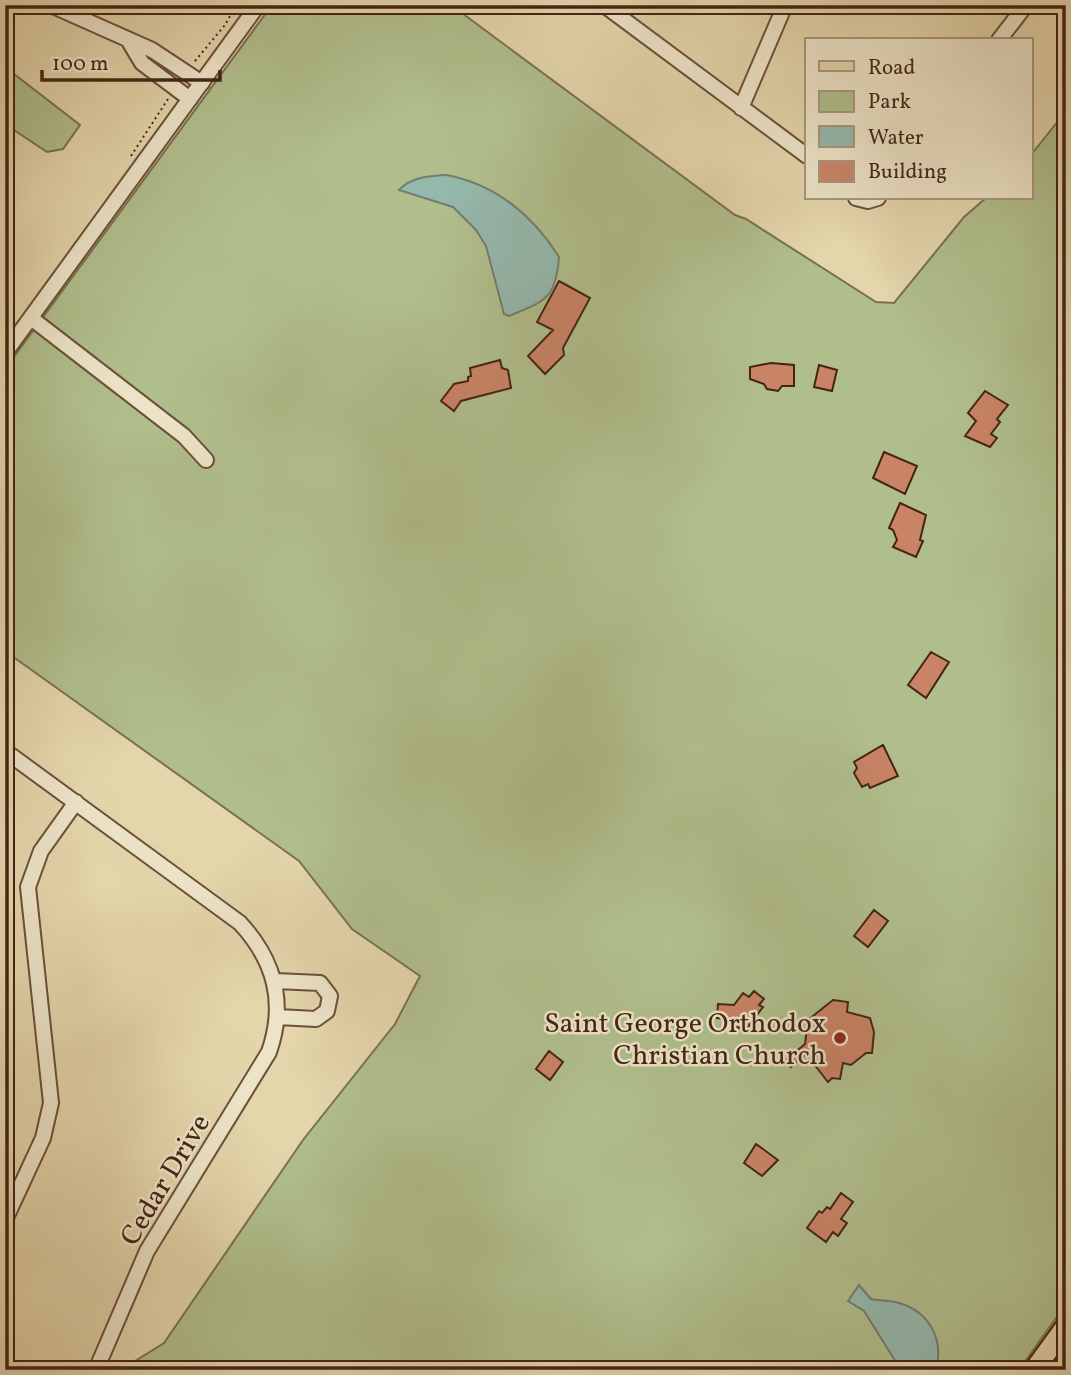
<svg xmlns="http://www.w3.org/2000/svg" width="1071" height="1375" font-family="Vollkorn,serif">
  <rect width="100%" height="100%" fill="#e4d5ab"/>
  <filter id="stains"><feTurbulence type="fractalNoise" baseFrequency=".00286" numOctaves="4"/><feColorMatrix values="0 0 0 0 .2 0 0 0 0 .09 0 0 0 0 .02 0 0 0 .5 -.17"/></filter>
  <radialGradient id="worn" r=".72"><stop offset=".6" stop-color="#630" stop-opacity="0"/><stop offset="1" stop-color="#630" stop-opacity=".3"/></radialGradient>
  <path fill="#b0be8c" stroke="#7a7150" stroke-width="2" d="M272,5H451L735,215L746,219L876,302L894,303L964,217L986,198H1031V155L1066,111V1304L1019,1370H128L132,1363L164,1343L303,1140L395,1024L420,976L352,929L299,861L5,651V369Z
    M5,67L80,125L63,149L47,152L5,124Z"/>
  <path fill="#95b8ac" stroke="#747d70" stroke-width="2" d="M446,175C495,184 533,215 559,257C556,299 545,301 509,316L504,314L486,246L476,230L453,207L399,190C411,177 429,176 446,175Z
    M859,1285L871,1299C880,1301 891,1300 899,1303C930,1312 944,1340 936,1370H901L864,1311L848,1301Z"/>
  <path fill="#c98466" stroke="#432415" stroke-width="2" d="M559,281L590,298L563,348L564,355L545,374L528,356L553,330L537,322Z
    M500,360L502,368L508,370L511,388L461,401L454,411L441,401L454,384L468,381V377L471,376L470,368Z
    M771,363L794,365V386H782L778,391L767,389L764,384L750,379V367Z
    M819,365L837,370L832,391L814,387Z
    M985,391L1008,405L997,419L1000,422L991,434L997,438L990,447L965,436L976,421L968,413Z
    M884,452L917,466L905,494L873,478Z
    M900,503L926,515L920,540L923,541L916,557L893,547L897,540L893,530L889,528Z
    M931,652L949,662L926,698L908,685Z
    M883,745L898,776L870,788L868,784L862,787L854,773L857,768L854,762Z
    M874,910L888,921L868,947L854,936Z
    M754,991L764,999L759,1005L763,1007L745,1031L729,1023V1019L717,1018L718,1004L734,1005L743,993L749,997Z
    M833,1000L848,1002L847,1012L870,1018L874,1032L872,1053H866L851,1065L843,1063L840,1079L832,1078L828,1082L806,1054L791,1067L786,1060L805,1044L808,1020Z
    M549,1051L563,1062L550,1080L536,1069Z
    M756,1144L778,1160L762,1176L744,1163Z
    M841,1193L853,1202L841,1219L847,1223L838,1236L833,1232L826,1242L807,1228L819,1211L822,1213L827,1207L830,1209Z"/>
  <g fill="none" stroke-linecap="round" stroke-linejoin="round">
    <g stroke="#6b503a" stroke-width="18">
      <path id="minor" d="M51,5L152,50L202,83
        M604,5L807,156
        M999,40L1026,5
        M130,43L142,63L190,99
        M741,108L785,5
        M856,198L868,201L878,198
        M31,318L184,436L206,460
        M5,353L258,5
        M5,751L240,923C275,961 286,1003 269,1052L147,1251L96,1370
        M276,981L320,983L330,996L327,1011L316,1019L278,1017
        M5,1220L43,1138L51,1103L28,887L41,851L76,802"/>
    </g>
    <g stroke="#432415" stroke-width="23">
      <path id="major" d="M1034,1370L1066,1326
        M1062,1370L1066,1364"/>
    </g>
    <path stroke="#432415" stroke-width="2" stroke-dasharray="2 3.5" stroke-linecap="butt" d="M195,61L225,25L236,5
      M131,156L168,99"/>
    <use href="#minor" stroke="#ede4c8" stroke-width="14"/>
    <use href="#major" stroke="#e4d5ab" stroke-width="19"/>
  </g>
  <circle fill="#8f2418" stroke="#ede4c8" stroke-width="2.5" cx="840" cy="1038" r="7"/>
  <g text-anchor="middle" stroke-width="5" stroke-linejoin="round" paint-order="stroke">
    <g font-size="28" fill="#432415" stroke="#ede4c8" text-anchor="end">
      <text x="826" y="1032">Saint George Orthodox<tspan x="826" dy="32">Christian Church</tspan></text>
    </g>
    <g font-size="28" fill="#432415" stroke="#ede4c8">
      <text transform="translate(164 1179) rotate(-59)" y="10">Cedar Drive</text>
    </g>
  </g>
  <rect width="1071" height="1375" fill="none" stroke="#e4d5ab" stroke-width="28"/>
  <rect x="7" y="7" width="1057" height="1361" fill="none" stroke="#432415" stroke-width="3.5"/>
  <rect x="14" y="14" width="1043" height="1347" fill="none" stroke="#432415" stroke-width="2"/>
  <rect x="805" y="38" width="228" height="161" fill="#ede4c8" stroke="#a99780" stroke-width="2"/>
  <rect x="819" y="61" width="35" height="10" fill="#e4d5ab" stroke="#a99780" stroke-width="2"/>
  <text x="868" y="74" font-size="21" fill="#432415">Road</text>
  <rect x="819" y="91" width="35" height="21" fill="#b0be8c" stroke="#a99780" stroke-width="2"/>
  <text x="868" y="108" font-size="21" fill="#432415">Park</text>
  <rect x="819" y="126" width="35" height="21" fill="#95b8ac" stroke="#a99780" stroke-width="2"/>
  <text x="868" y="144" font-size="21" fill="#432415">Water</text>
  <rect x="819" y="161" width="35" height="21" fill="#c98466" stroke="#a99780" stroke-width="2"/>
  <text x="868" y="178" font-size="21" fill="#432415">Building</text>
  <path d="M42 70v10h178v-10" fill="none" stroke="#432415" stroke-width="3.5"/>
  <text x="52" y="70" font-size="21" fill="#432415" stroke="#ede4c8" stroke-width="5" paint-order="stroke">100 m</text>
  <rect width="100%" height="100%" filter="url(#stains)"/>
  <rect width="100%" height="100%" fill="url(#worn)"/>
</svg>
